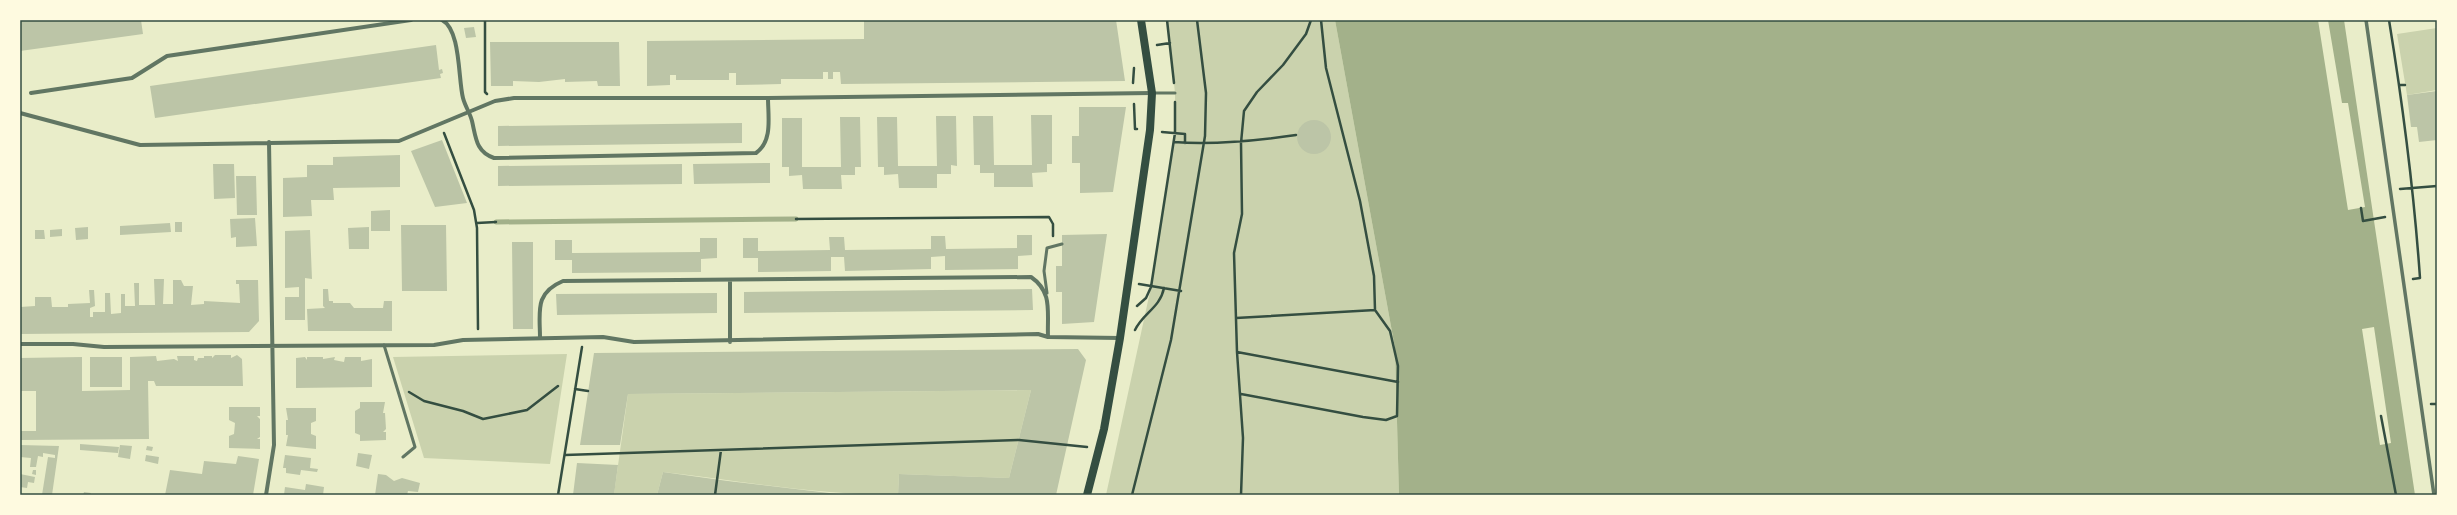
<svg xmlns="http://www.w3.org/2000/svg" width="2457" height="515" font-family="Commissioner,sans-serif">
  <rect width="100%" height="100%" fill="#e9edc9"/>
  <path fill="#cad2ad" d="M1167,20H1335L1395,348L1399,495H1106L1151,287L1175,133V93Z
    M2437,28V90L2407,95L2397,34Z
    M567,354L550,464L424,458L393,357Z
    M1031,390L1009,478L899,474L898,495C819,495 741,481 663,472L657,495L614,494L628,394Z"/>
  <path fill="#a3b18a" d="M1335,20H2344L2415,495H1399L1395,348Z"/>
  <path fill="#e9edc9" d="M2318,20H2328L2342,103H2348L2365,207L2348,210Z
    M2374,327L2391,443L2380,445L2362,329Z"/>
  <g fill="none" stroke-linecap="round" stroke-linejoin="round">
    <path stroke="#a3b18a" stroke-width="5" d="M496,222L796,219"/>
  </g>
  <path fill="#bcc5a7" d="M20,20H141L143,34L20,51Z
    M864,20H1116L1125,81L841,84L840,72H833V79H828V72H823V79H781V84L736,85V73H729V80H676V75H670V85L647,86V41L864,39Z
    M474,27L476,37L466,38L464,28Z
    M490,42H619L620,86H598L597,81L565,82V79L539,82L513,81V86H491Z
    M436,45L439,70L442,69L443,73L440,74L441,78L155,118L150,86Z
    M2437,91V140L2419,142L2417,127H2411L2407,95Z
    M1079,107H1126L1113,192L1080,193V163H1072V136H1079Z
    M1031,115H1052V164H1047V172L1032,173L1033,187H994V173H980V165H974L973,116H993L994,165H1032Z
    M936,116H956L957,166L951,165V174H937V188H899L898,174L884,175V167H878L877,117H897L898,166H937Z
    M840,117H860L861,167H855V175H841L842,189H803L802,175L789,176V167H782V118H802V167H841Z
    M1297 137a17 17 0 1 1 34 0a17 17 0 1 1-34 0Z
    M742,123V143L498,146V126Z
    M442,140L467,203L435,207L411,151Z
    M400,155V187L333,188L334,200H311L312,216L283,217V178L307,177V165H333V157Z
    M770,163V183L694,184L693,164Z
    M213,164H234L235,198L214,199Z
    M682,164V184L498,186V166Z
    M236,176H256L257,215H237Z
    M390,210V231H371V211Z
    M255,218L257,246L236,247V237L231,238L230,219Z
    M175,222H182V232H175Z
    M170,223L171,232L120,235V226Z
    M401,225H446L447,291H402Z
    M88,227V239L76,240L75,228Z
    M369,227V249H349L348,228Z
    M62,229V236L50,237V230Z
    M35,230H44L45,239H35Z
    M310,230L312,279L305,278V320H285V297H299V287L285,288V231Z
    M1107,234L1094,322L1062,324V292H1056V266H1062V235Z
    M1017,235H1032V255L1018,256V269L945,270V256L931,257V269L845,271L844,257H831V271L758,272V258H743V238H758V251L830,250L829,237H844L845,250L931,249V236H945L946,249L1017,248Z
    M700,238H717V258L701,259V272L572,273V260H555V240H572V253H575L700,252Z
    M512,242H533V329H513Z
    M154,279H164L163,304H173V280H181L184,286H193L191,305L204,304V301L240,303L239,284H236V280H258L259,321L249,332L20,334V307L35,306V297H51L52,307H68V304L90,303L89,290H94L95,306L90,308V317H93V312H105V293H110L111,314L121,313V294H125V306H135L134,283H139V305H155Z
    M323,289H328L329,301H333V303H350L354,308H383L384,301H392V331H308L307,309L325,308L323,306Z
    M1032,289L1033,310L744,313V292Z
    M717,293V313L557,315L556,294Z
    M1078,349L1086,360L1056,495H898L899,474L1009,478L1031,390L628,394L620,445H580L594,353Z
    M215,355H231V358L237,355L242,359L243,386H156L154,381H148L149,439L20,440V431H36V391H21L20,395V358L82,357V391L130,390V357L156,356L157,361L174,359L178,361L177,356H194V360L197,361L198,358H204V356H212V358Z
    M90,357H122V387H90Z
    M305,357L307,360V357H323V359L335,357L334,360L344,362L345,357H361V361L372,359V387L296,388V358Z
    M360,402H385L383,413H385L386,429L383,432H386V440L360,441V435L355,433V411L360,408Z
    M229,407H260V416H257L260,419V437L257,439H260V449L229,448V436L234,434L235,423L229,420Z
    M286,408H316V421L311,423V434L316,436V449L286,446L288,435H286V420H288Z
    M80,444L119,447L118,453L80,450Z
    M20,445L59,446L52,495H42L48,457L55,458V455L43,453V457L38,456L36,467H30L31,458L20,457Z
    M120,445L132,446L130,459L118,457Z
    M147,446L153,447L152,451L146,450Z
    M358,453L372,455L369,469L356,466Z
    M146,455L159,457L158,464L145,461Z
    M285,455L311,458L310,468L318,469L317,472L301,470L300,475L286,473V468H283Z
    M238,456L259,459L253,495H165L170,470L202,474L204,461L236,464Z
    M577,463L618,465L614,495H573Z
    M33,470H36V475L32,474Z
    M663,472L728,481L846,495H657Z
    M20,474L35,477L34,483L28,482L27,488L20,487Z
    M378,474L386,475L394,481L402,478L420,483L418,492L408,491L407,495H375Z
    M306,484L324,487L323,495H284L285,487L305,490Z
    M84,492L91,493L90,495H83Z"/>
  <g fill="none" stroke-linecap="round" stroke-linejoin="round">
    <path stroke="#344e41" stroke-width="2.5" d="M485,20V92L487,94
      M1167,20L1174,83
      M2389,20C2403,106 2414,192 2420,278L2413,279
      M1157,45L1170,43
      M1133,83L1134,68
      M2399,85H2405
      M1134,104L1135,129H1137
      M1162,132L1185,134V143
      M444,133L474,210L477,228L478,329
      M1174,142C1216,145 1255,141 1296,135
      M2400,189L2437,186
      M2361,208L2363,221L2385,217
      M796,219L1049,217L1053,224V236
      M477,223L496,222
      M1139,284L1181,291
      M1137,306L1146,298L1151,287L1175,133V102
      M1236,318L1375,310L1374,276L1360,201L1326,68L1321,20
      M1135,330C1143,313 1160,308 1164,288
      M1237,352L1398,382
      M575,389L588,391
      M409,392L424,401L463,411L483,419L527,410L558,386
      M1241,394L1363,417L1386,420L1397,416L1398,366L1390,331L1375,310
      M2431,404H2437
      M2381,416L2396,495
      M565,455L1019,440L1087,447
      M558,495L582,347
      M715,495L721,450
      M1132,495L1171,340L1205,136L1206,93L1197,20
      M1241,495L1243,438L1237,352L1234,253L1242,214L1241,143L1244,111L1257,92L1283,65L1306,34L1311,20"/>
    <path stroke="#617663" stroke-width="3" d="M1153,93H1175
      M1047,293L1044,271L1047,248L1062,244
      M384,345L415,447L403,457"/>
    <path stroke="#617663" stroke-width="3.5" d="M2366,20L2434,495"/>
    <path stroke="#617663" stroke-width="4" d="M442,20C461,30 458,79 463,98C465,106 470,113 472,121C476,138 476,152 494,158L756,153C773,141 768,117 768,98
      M31,93L132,78L167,56L411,20
      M20,113L140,145L399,141L495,101L514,98H768L1152,93
      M730,280V342
      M540,338C540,312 534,293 563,281L1031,277C1053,292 1047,312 1048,337
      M20,344H73L104,347L434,345L463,340L603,337L634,342L1038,334L1048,337L1120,338
      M266,495L274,445L269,142"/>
    <path stroke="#344e41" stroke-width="8" d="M1087,495L1104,429L1120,338L1150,130L1152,93L1141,20"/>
  </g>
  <rect width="2457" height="515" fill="none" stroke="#fefae0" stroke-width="42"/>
  <rect x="21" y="21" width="2415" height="473" fill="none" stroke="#344e41" stroke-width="1.5"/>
</svg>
